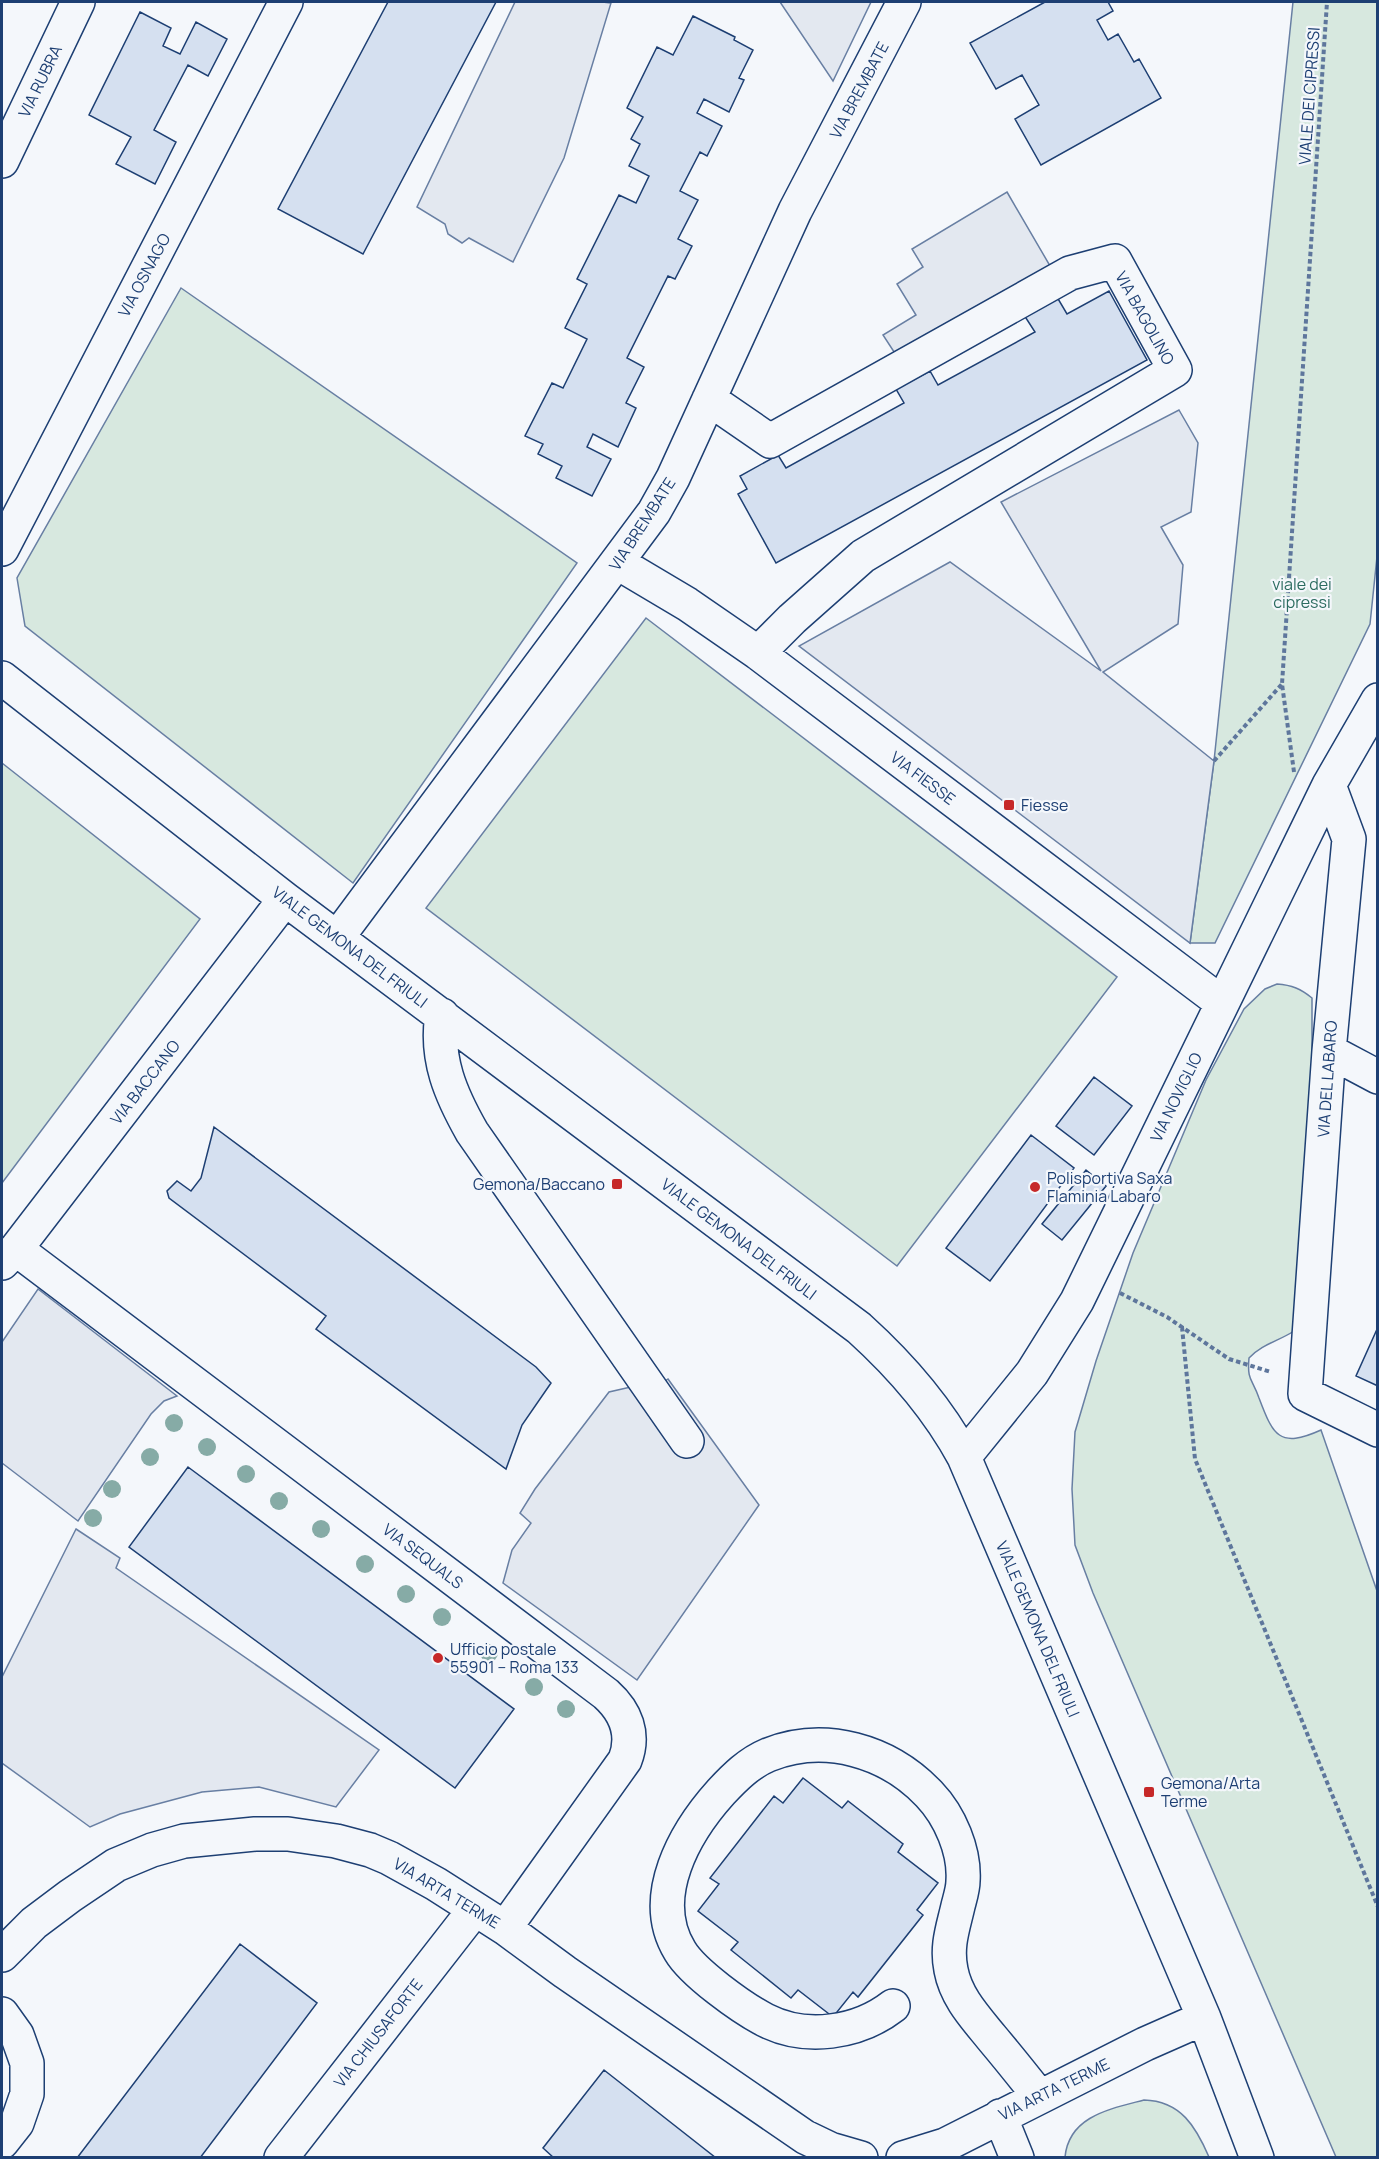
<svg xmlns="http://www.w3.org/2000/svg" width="1379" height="2159" font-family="Manrope,sans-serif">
  <rect width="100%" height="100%" fill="#f4f7fb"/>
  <path fill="#d7e8df" stroke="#687fa3" stroke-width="1.5" d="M1293,2H1377L1378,547L1370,624L1215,943H1190L1214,761Z
    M181,288L577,563L353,883L25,626L17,578Z
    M646,618L1117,977L897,1266L426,908Z
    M2,763L200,919L2,1183Z
    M1277,984C1292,985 1301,989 1312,998V1060L1294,1331C1279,1341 1262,1344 1249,1358C1247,1381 1252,1378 1259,1398C1273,1435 1279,1449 1321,1430L1377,1591V2157H1336L1093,1593L1075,1545L1072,1489L1075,1432L1096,1361L1133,1253L1206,1080L1244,1009L1265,989Z
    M1144,2100C1181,2101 1196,2127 1209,2157H1065C1069,2116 1110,2109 1144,2100Z"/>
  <path fill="#e3e8f0" stroke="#687fa3" stroke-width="1.5" d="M515,2H602L611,3L564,158L513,262L469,238L462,243L448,234L445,224L417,207Z
    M780,2H871L833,81Z
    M1007,192L1053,271L898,358L883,335L916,315L897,284L923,267L912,249Z
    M1179,410L1198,443L1191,512L1161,527L1183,565L1178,624L1103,672L1214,761L1190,943L799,646L950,562L1101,671L1001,502Z
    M38,1289L177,1396L164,1401L151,1414L78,1521L2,1463V1342Z
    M668,1379L759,1505L637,1680L503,1583L512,1550L531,1523L520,1513L535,1489L609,1392L635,1386L647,1393Z
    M76,1529L120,1558L116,1568L379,1750L336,1807L259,1787L202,1792L120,1814L90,1827L2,1763V1677Z"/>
  <path fill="#d5e0f0" stroke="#1d3f73" stroke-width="1.5" d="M388,2H496L363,254L278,209Z
    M1045,2H1108L1113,11L1097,20L1108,40L1118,34L1134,62L1139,59L1161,98L1041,165L1015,119L1039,105L1022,75L996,89L970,43Z
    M140,12L171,28L163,46L180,54L196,22L227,39L208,76L188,65L154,130L176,142L155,184L116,164L131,137L89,115Z
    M693,16L735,37L734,40L753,50L739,78L744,80L729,112L704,99L697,113L722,126L707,156L700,152L680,191L698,200L678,239L692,246L675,279L668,276L627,358L644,367L626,403L636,408L618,447L593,434L587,447L611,459L592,496L556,478L562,466L538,454L543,444L525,436L552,383L563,388L587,339L565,328L587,284L577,279L619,195L636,203L649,176L629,166L640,144L631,139L643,117L627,108L657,47L673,55Z
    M1109,291L1147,360L776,563L738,494L747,489L740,476L778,455L786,468L904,403L896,389L930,371L938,385L1035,332L1024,315L1057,297L1067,314Z
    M1094,1077L1132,1106L1094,1155L1056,1126Z
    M214,1127L536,1367L551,1383L522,1425L506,1469L316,1329L326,1316L169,1198L167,1191L177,1181L191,1191L201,1178Z
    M1031,1135L1074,1168L990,1281L946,1248Z
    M1086,1170L1106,1186L1062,1240L1042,1224Z
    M1378,1327V1386L1356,1376Z
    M188,1467L514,1709L455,1788L129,1547Z
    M803,1778L842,1808L848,1801L903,1844L898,1852L938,1883L917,1910L923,1915L858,1997L853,1992L833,2017L798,1990L791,1998L731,1950L738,1942L698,1911L719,1884L710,1878L774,1796L783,1803Z
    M240,1944L317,2003L200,2158H77Z
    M604,2070L716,2158H554L543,2148Z"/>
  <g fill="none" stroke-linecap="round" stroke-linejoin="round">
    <g stroke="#1d3f73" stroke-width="36">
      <path id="minor" d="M2,161L78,2
        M709,399L770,441L1070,273L1115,261L1175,370L863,556L792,619L758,653
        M2,549L286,2
        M618,563L687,604L758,653L1222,1003
        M2,678L285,899L859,1328C901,1366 937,1407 964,1457L1204,2018L1257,2158
        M1329,785L1349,839L1329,1051L1305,1394L1378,1430
        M337,938L654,512L673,478L795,211L904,2
        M442,1015C435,1059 451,1095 472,1132L687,1441
        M1329,1051L1378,1077
        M16,1249L606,1694C626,1712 635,1734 625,1760L505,1928
        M2,1263L16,1249L285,899
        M964,1457L1032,1373L1077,1301L1329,785L1378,700
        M2,1955L34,1923L70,1896L116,1865L152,1850L184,1841L255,1834H288L336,1841L370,1850L389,1858L436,1884L505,1928L565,1972L805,2137L830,2149L861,2158
        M893,2006C858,2033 806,2041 765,2020C742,2008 693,1973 680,1951C647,1897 685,1832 721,1792C735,1777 749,1763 768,1755C825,1732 888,1751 929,1794C950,1816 965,1851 963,1881C963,1889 960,1898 958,1906C953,1928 946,1946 951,1970C956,1997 975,2017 992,2038C1008,2057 1024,2077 1039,2096
        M2,2014L17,2035L27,2063V2094L17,2123L2,2142
        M1000,2116L1017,2158
        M281,2158L475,1909
        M903,2158L945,2145L1145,2044L1204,2018"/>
    </g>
    <path stroke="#5e769c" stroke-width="4" stroke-dasharray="4.5 3" stroke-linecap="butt" d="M1214,761L1282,684
      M1294,772L1282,684L1327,2
      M1120,1293L1167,1317L1229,1359L1271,1372
      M1182,1327L1195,1459L1378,1907"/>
    <use href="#minor" stroke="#f4f7fb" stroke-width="33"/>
  </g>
  <g fill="#86aba6">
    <circle cx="174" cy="1423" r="9"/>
    <circle cx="207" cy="1447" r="9"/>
    <circle cx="150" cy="1457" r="9"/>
    <circle cx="246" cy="1474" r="9"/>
    <circle cx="112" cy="1489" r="9"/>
    <circle cx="279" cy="1501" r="9"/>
    <circle cx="93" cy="1518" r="9"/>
    <circle cx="321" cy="1529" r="9"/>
    <circle cx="365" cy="1564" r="9"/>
    <circle cx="406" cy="1594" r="9"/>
    <circle cx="442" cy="1617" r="9"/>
    <circle cx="489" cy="1653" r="9"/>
    <circle cx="534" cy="1687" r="9"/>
    <circle cx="566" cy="1709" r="9"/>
  </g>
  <g fill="#c62828" stroke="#f4f7fb" stroke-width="2">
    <rect x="1003" y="799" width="12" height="12" rx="3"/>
    <rect x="611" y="1178" width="12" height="12" rx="3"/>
    <circle cx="1035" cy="1187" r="6"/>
    <circle cx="438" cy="1658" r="6"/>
    <rect x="1143" y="1786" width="12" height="12" rx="3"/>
  </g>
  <g text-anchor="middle" stroke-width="4.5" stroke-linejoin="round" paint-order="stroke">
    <g font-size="16" fill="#1d3f73" stroke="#f4f7fb">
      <text transform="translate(40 81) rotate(-64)" y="6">VIA RUBRA</text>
      <text transform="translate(859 90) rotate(-62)" y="6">VIA BREMBATE</text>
      <text transform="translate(1309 96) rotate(-86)" y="6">VIALE DEI CIPRESSI</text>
      <text transform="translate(144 275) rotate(-62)" y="6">VIA OSNAGO</text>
      <text transform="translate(1145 318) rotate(61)" y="6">VIA BAGOLINO</text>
      <text transform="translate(642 524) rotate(-57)" y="6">VIA BREMBATE</text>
      <text transform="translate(923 778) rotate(37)" y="6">VIA FIESSE</text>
      <text transform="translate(350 947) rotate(37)" y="6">VIALE GEMONA DEL FRIULI</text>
      <text transform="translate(1327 1079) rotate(-86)" y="6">VIA DEL LABARO</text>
      <text transform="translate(145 1082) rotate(-52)" y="6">VIA BACCANO</text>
      <text transform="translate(1176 1097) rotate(-64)" y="6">VIA NOVIGLIO</text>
      <text transform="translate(739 1239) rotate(37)" y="6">VIALE GEMONA DEL FRIULI</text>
      <text transform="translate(423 1556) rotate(37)" y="6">VIA SEQUALS</text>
      <text transform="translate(1038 1629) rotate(67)" y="6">VIALE GEMONA DEL FRIULI</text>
      <text transform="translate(447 1893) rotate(31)" y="6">VIA ARTA TERME</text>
      <text transform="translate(378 2033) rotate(-52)" y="6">VIA CHIUSAFORTE</text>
      <text transform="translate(1054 2089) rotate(-26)" y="6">VIA ARTA TERME</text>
    </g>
    <g font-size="16" fill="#2c6c60" stroke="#f4f7fb">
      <text x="1302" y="590">viale dei<tspan x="1302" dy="18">cipressi</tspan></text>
    </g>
    <g font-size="16" fill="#1d3f73" stroke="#f4f7fb" text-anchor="start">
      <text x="1021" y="811">Fiesse</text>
      <text x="1047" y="1184">Polisportiva Saxa<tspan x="1047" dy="18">Flaminia Labaro</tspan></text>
      <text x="605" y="1190" text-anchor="end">Gemona/Baccano</text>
      <text x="450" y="1655">Ufficio postale<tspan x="450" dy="18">55901 – Roma 133</tspan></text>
      <text x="1161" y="1789">Gemona/Arta<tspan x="1161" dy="18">Terme</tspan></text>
    </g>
  </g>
  <rect width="1379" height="2159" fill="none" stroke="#1d3f73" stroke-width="6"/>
</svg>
